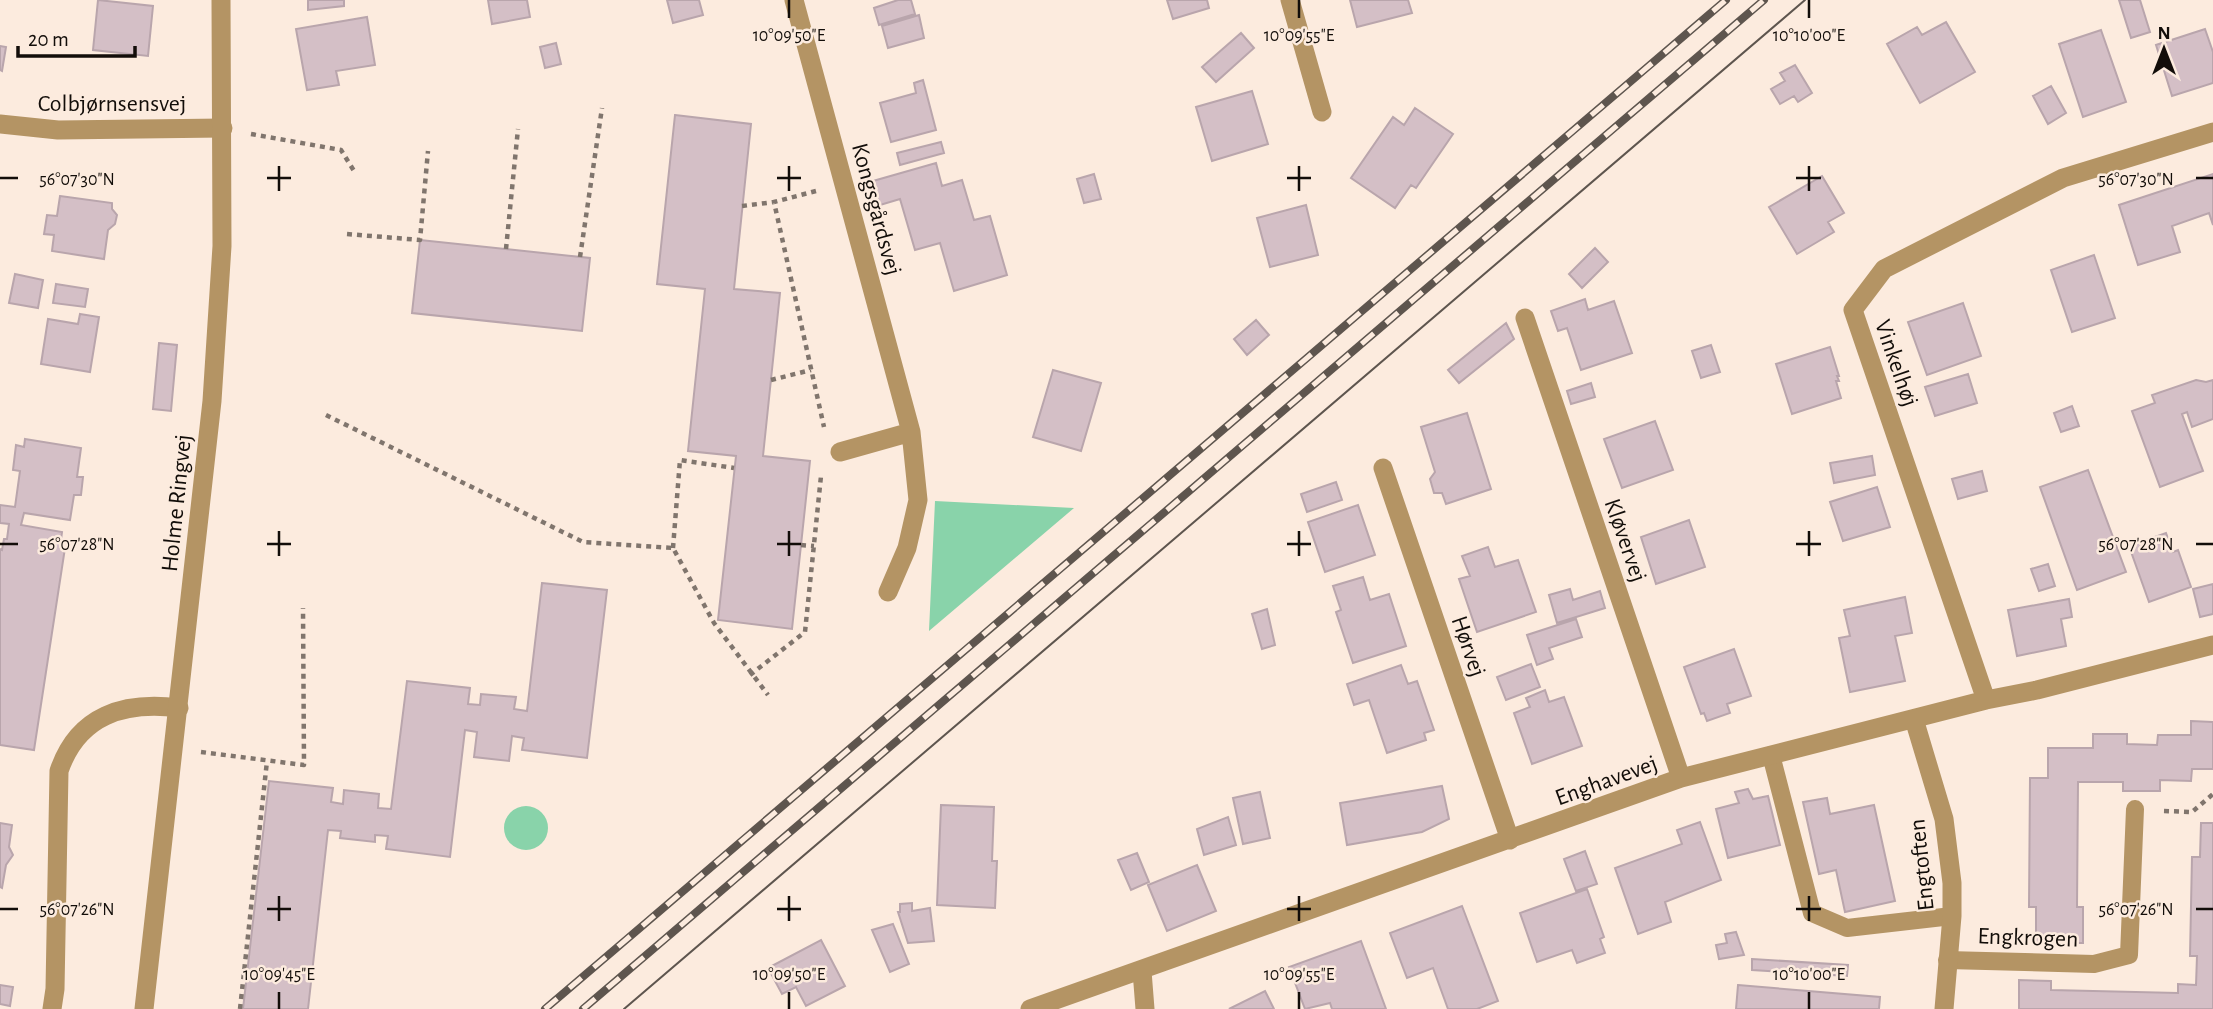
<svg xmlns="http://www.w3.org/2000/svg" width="2213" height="1009" font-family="'Alegreya Sans',sans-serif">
  <rect width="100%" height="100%" fill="#fcebde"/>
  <path fill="#89d3aa" d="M935,501L1074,508L929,631Z
    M504 828a22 22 0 1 1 44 0a22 22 0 1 1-44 0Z"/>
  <path fill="#d4bfc6" stroke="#b9a5ac" stroke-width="2" d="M98,0L153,6L148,56L93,50Z
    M308,0H344V6L308,10Z
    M488,0H527L530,17L492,24Z
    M667,0H699L703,15L673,23Z
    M898,0H911L915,14L879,25L874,8Z
    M1167,0H1207L1209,8L1173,19Z
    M1350,0H1408L1412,13L1357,27Z
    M2119,0H2140L2150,32L2131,38Z
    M919,15L924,38L888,48L882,26Z
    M367,17L375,65L336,71L339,85L307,90L296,29Z
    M1946,22L1975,72L1920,103L1887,44L1917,27L1922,35Z
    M2205,29L2213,52V83L2172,96L2156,45Z
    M2101,30L2126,102L2083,117L2059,44Z
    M1241,33L1254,48L1216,82L1202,67Z
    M556,43L561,64L545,68L540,47Z
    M0,46L6,47L2,71L0,70Z
    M1795,65L1812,93L1798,102L1794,96L1780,104L1771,89L1785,81L1780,73Z
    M923,80L936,130L891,142L880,103L916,93L914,83Z
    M2051,86L2066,113L2048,124L2033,96Z
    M1252,91L1268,144L1212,161L1196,107Z
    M1415,108L1453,134L1416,188L1411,185L1395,208L1351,178L1393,117L1404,125Z
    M675,115L751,124L734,289L780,293L763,456L810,461L792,629L718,620L736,456L688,451L705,289L657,284Z
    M941,142L944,153L900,165L897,153Z
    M936,163L942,186L962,180L974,220L990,216L1007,275L954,291L940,243L915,250L900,199L880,205L873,181Z
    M1094,174L1101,199L1084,203L1077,179Z
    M2213,174V225L2209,213L2172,226L2180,252L2138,265L2119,205Z
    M1822,176L1844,213L1828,222L1834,232L1797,254L1769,207Z
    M60,196L112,203V209L117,215L115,224L108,230L104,259L52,251L54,235L44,234L47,215L57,216Z
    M1306,205L1318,255L1270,267L1257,218Z
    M420,240L590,258L582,331L412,313Z
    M1595,248L1608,262L1582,288L1569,274Z
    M2094,255L2115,318L2072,332L2051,270Z
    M15,274L43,280L38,308L9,303Z
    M56,284L88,289L85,307L53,303Z
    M1585,299L1588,310L1614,301L1632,353L1581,370L1567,328L1558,331L1551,311Z
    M1963,303L1981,356L1927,375L1908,322Z
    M80,314L99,317L90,372L41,364L48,319L78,324Z
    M1256,320L1269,335L1247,355L1234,339Z
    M1506,323L1514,339L1459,383L1448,370Z
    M159,343L177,345L171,411L153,409Z
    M1711,345L1720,372L1701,378L1692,351Z
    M1830,347L1839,376H1837L1839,381H1836L1841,398L1792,414L1776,364Z
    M1053,370L1101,383L1081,451L1033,437Z
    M1968,374L1977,403L1935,416L1925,387Z
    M2196,380L2206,382L2213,380V419L2192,427L2187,412L2182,414L2203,471L2160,487L2132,411L2155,403L2152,395Z
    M1591,383L1595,397L1571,404L1567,391Z
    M2072,406L2079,426L2061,432L2054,413Z
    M1467,413L1491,489L1446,504L1442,493H1434L1430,479L1435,472L1421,427Z
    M1655,421L1673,470L1622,488L1604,439Z
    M25,439L81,448L77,477H83L81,495H74L70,520L24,513L21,525L62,532L60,548H65L34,750L0,745V549L2,550L4,539H7L9,524L0,523V505L15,507L20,471L13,470L16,445L24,447Z
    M1872,456L1875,475L1834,483L1830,463Z
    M2088,470L2126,572L2077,590L2040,487Z
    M1982,471L1987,491L1958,499L1952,479Z
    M1336,482L1342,500L1307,512L1301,494Z
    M1877,487L1890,527L1843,541L1830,502Z
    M1358,505L1375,555L1325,572L1308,522Z
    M1689,520L1705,567L1656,584L1641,537Z
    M2166,533L2173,552L2178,550L2191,587L2149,602L2129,546Z
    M1488,547L1495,567L1518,560L1536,612L1477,632L1459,579L1470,576L1462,556Z
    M2048,564L2055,586L2039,591L2031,569Z
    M1363,577L1370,600L1389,594L1406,646L1353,663L1336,612L1341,610L1333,586Z
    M542,583L607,590L587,758L522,750L524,738L512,736L509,761L474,757L477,732L465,730L450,857L386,849L388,836L375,835V842L340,838L341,831L328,830L308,1009H243L269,781L333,788L331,802L343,804L344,790L379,794L378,808L391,809L407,681L470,688L468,704L480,705L481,694L516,697L514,709L527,711Z
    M2213,584V614L2200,617L2193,589Z
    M1570,589L1573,600L1600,591L1605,608L1557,623L1549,595Z
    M1905,597L1912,633L1895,636L1905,681L1850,692L1839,638L1850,636L1844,610Z
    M2069,599L2072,617L2061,619L2066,646L2017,656L2008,610Z
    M1267,609L1275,645L1262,649L1252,614Z
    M1576,619L1582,637L1549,648L1553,659L1537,665L1527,635Z
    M1734,649L1751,696L1727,704L1730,713L1707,721L1704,713L1701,714L1684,667Z
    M1531,664L1540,687L1506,700L1497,677Z
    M1401,665L1408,684L1417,681L1434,730L1424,733L1426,740L1387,753L1369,700L1354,705L1347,684Z
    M1545,690L1549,702L1564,697L1582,746L1532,764L1514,713L1530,707L1526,698Z
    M2191,721L2213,722V769H2192L2191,781L2160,780V791H2123V782H2078L2077,907H2083V943H2036V907H2029L2030,778H2048V748H2093V734H2127V744L2157,745L2158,735H2191Z
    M1442,786L1449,819L1422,832L1347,845L1340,803Z
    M1748,789L1753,799L1768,796L1780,845L1728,858L1716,809L1739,803L1735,792Z
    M1260,792L1270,838L1243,844L1233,798Z
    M1827,798L1830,814L1874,805L1895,901L1845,912L1836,870L1819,874L1803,802Z
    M941,805L994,807L992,861H997L995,908L937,905Z
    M1228,817L1236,845L1204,855L1197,829Z
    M1700,822L1721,880L1665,902L1671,922L1638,934L1615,868L1682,844L1677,830Z
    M0,823L12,825L9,847L13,855L6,865L2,888L0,887Z
    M2201,823H2213V1009H2019V980L2051,981V990L2178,993V984L2196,985L2197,956H2190L2192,857H2200Z
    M1585,851L1597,884L1576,891L1564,859Z
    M1137,853L1149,882L1131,890L1118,860Z
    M1197,865L1216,911L1167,931L1148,885Z
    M1587,889L1604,937L1600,939L1605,953L1577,963L1572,950L1537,962L1520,913Z
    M912,903V911L930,908L934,941L908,943L898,912H900V904Z
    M1462,906L1498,1001L1477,1009H1448L1433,968L1407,978L1390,933Z
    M893,924L909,964L890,972L872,930Z
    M1736,932L1744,955L1719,959L1716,945L1727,943L1725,934Z
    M821,940L845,986L806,1006L796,987L782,994L768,968Z
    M1361,941L1386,1009H1332L1330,1003L1305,1009L1289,967Z
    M1752,959L1848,965L1847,976L1752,970Z
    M0,985L13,987L10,1006L0,1004Z
    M1738,985L1880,997L1879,1009H1736Z
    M1265,991L1274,1009H1229Z"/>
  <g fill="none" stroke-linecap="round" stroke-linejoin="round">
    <path stroke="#80756d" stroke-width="4.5" stroke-dasharray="5 5" stroke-linecap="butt" d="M251,134L341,150L354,171
      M816,191L774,202L824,427
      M742,206L774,202
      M347,234L420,240L428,151
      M506,249L518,129
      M580,257L602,108
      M771,380L811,370
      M326,415L583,542L673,548L714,623L768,695
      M801,545L814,546
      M673,548L680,460L734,468
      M750,675L805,632L821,476
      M201,752L304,765L303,608
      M2164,811L2192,812L2213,794
      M240,1009L267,761"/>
    <path stroke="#b49464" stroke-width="18" d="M1771,755L1812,913L1847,928L1952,916
      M1947,960L2094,964L2129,955L2135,809"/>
    <path stroke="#b49464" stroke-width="19" d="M794,0L911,432L918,500L907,548L888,592
      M1290,0L1322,112
      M0,124L58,130L223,128
      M1525,318L1681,778
      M840,452L911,432
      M1383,468L1510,840
      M1986,700L1853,310L1884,269L2063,178L2213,132
      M1914,719L1944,819L1952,883V916L1944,1009
      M1142,971L1145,1009
      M52,1009L55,989L59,771C78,715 124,701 179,708
      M1030,1009L1681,778L1986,700L2037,690L2213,645"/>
    <path stroke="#b49464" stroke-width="19" d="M144,1009L212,401L222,246L221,0"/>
    <path stroke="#5e554e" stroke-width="2" d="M624,1009L1805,0"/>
    <g stroke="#5e554e" stroke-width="8">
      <path id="rail" d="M545,1009L1726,0
        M583,1009L1764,0"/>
    </g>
    <use href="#rail" stroke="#fcebde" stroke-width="5" stroke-dasharray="16" stroke-linecap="butt"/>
  </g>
  <path fill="none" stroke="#120d09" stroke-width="2.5" d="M789,0V18M1299,0V18M1809,0V18M279,166V191M789,166V191M1299,166V191M1809,166V191M0,178H18M267,178H291M777,178H801M1287,178H1311M1796,178H1821M2196,178H2213M279,531V556M789,531V556M1299,531V556M1809,531V556M0,544H18M267,544H291M777,544H801M1287,544H1311M1796,544H1821M2196,544H2213M279,896V921M789,896V921M1299,896V921M1809,896V921M0,909H18M267,909H291M777,909H801M1287,909H1311M1796,909H1821M2196,909H2213M279,992V1009M789,992V1009M1299,992V1009M1809,992V1009"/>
  <g text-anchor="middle" stroke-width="5" stroke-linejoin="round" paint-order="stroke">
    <g font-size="24" fill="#120d09" stroke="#fcebde">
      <text x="112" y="111">Colbjørnsensvej</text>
      <text transform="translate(877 209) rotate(75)" y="8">Kongsgårdsvej</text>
      <text transform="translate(1897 363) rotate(71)" y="8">Vinkelhøj</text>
      <text transform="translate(176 503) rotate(-84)" y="8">Holme Ringvej</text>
      <text transform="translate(1626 540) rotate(71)" y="8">Kløvervej</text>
      <text transform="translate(1469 646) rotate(71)" y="8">Hørvej</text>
      <text transform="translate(1606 780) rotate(-20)" y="8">Enghavevej</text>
      <text transform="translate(1921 865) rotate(-96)" y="8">Engtoften</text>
      <text transform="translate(2028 937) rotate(2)" y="8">Engkrogen</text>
    </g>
  </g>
  <g font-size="18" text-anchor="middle" fill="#120d09" stroke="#fcebde" stroke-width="5" stroke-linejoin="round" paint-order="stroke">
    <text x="789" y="41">10°09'50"E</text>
    <text x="1299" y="41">10°09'55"E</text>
    <text x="1809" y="41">10°10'00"E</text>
    <text x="77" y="185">56°07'30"N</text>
    <text x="2136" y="185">56°07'30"N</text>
    <text x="77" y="550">56°07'28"N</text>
    <text x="2136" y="550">56°07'28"N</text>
    <text x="77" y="915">56°07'26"N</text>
    <text x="2136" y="915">56°07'26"N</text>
    <text x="279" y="980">10°09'45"E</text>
    <text x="789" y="980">10°09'50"E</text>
    <text x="1299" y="980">10°09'55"E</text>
    <text x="1809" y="980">10°10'00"E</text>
  </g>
  <g transform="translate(2164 49)" stroke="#fcebde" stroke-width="5" paint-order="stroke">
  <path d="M0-5L12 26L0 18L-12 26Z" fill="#120d09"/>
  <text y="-10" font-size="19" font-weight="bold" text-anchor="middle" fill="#120d09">N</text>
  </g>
  <path d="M18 46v10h117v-10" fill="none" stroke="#120d09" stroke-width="3.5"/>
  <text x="28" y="46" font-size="21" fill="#120d09" stroke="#fcebde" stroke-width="5" paint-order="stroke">20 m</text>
</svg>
